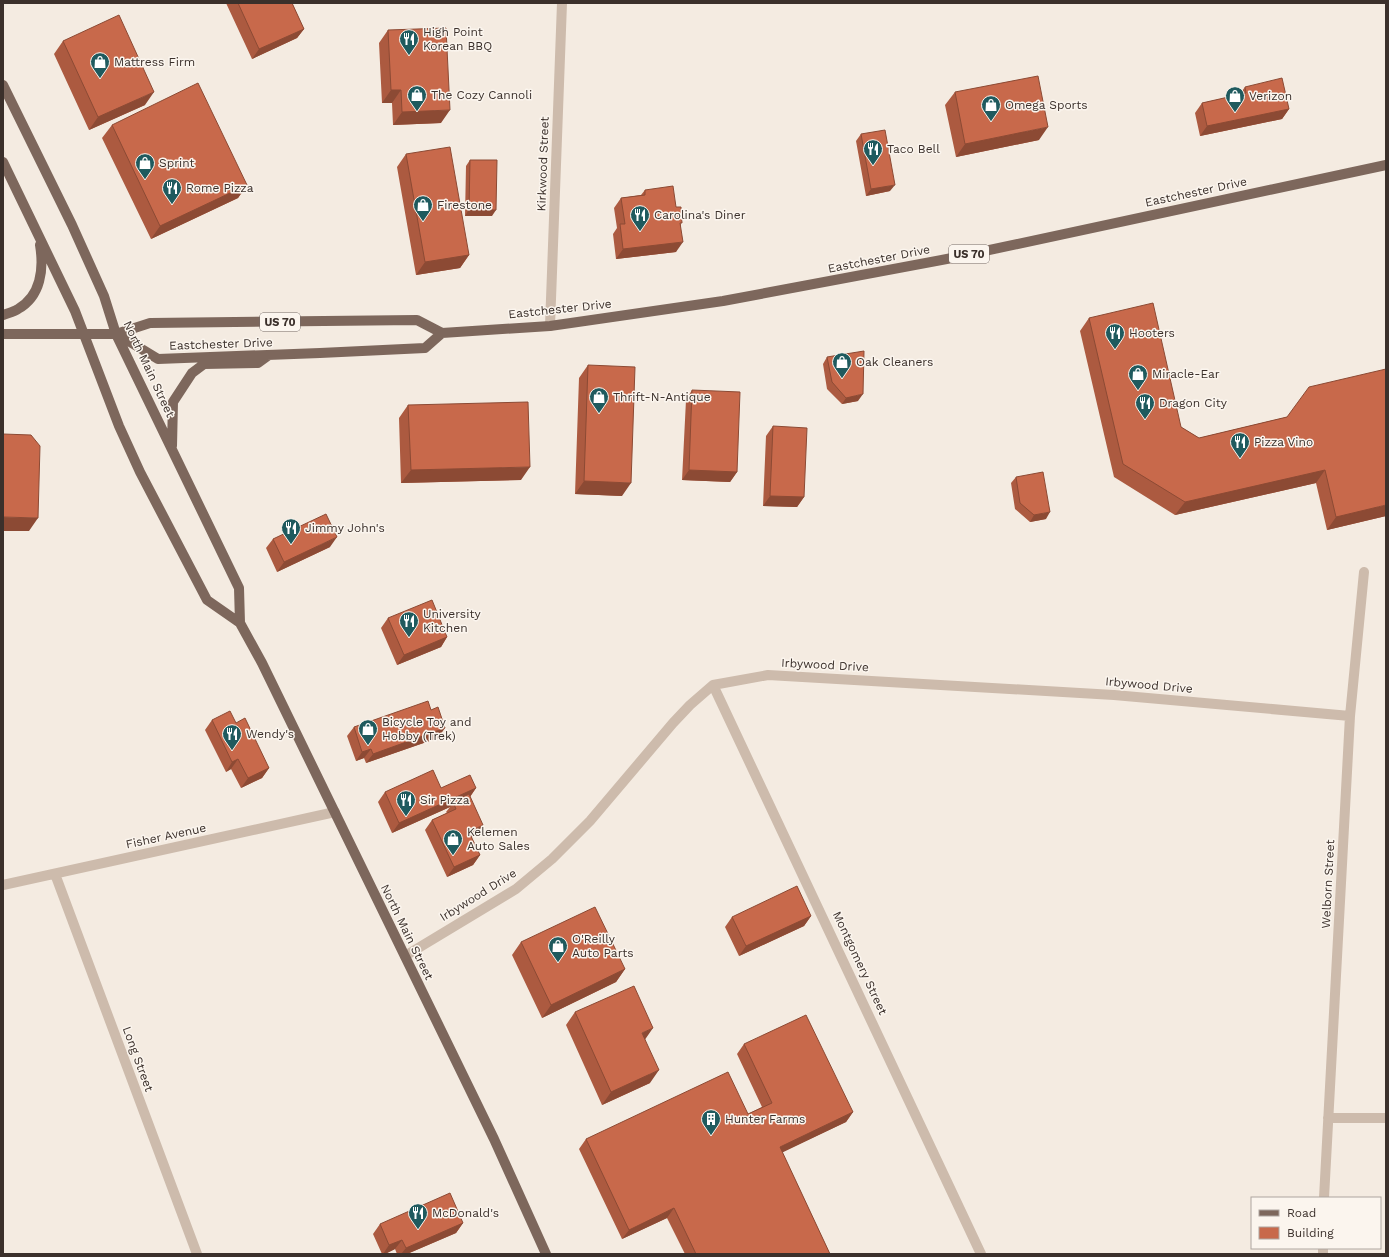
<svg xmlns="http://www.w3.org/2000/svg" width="1389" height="1257" font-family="'Work Sans',sans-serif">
  <rect width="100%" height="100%" fill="#f4ebe1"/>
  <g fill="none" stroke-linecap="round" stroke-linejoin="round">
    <path stroke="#cdbbac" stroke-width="10" d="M550,326L562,3
      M713,685L981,1254
      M55,874L197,1254
      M3,885L335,812
      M405,956L516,889L552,859L590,821L673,723L690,705L713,685L768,675L1114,695L1350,716
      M1328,1118H1386
      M1324,1198L1350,716L1364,572
      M1323,1254V1248"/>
    <path stroke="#7d675c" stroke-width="10" d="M3,85L72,225L104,296L116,334L239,588L240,623
      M3,162L75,311L119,426L140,472L207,600L240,623L262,663L494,1139L546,1254
      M3,315C8,313 14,312 18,309C41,296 44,269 40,245
      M3,334H116L150,323L417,320L442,333L550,326L723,301L952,258L1386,165
      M117,334L158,359L320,353L425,348L442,333
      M172,446L173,402L192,373L204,364L258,363L269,355"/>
  </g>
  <path fill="#ac5a40" d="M226,3H292L304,29L297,38L252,59Z
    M388,30L441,123L393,125L392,103H382L379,43Z
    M63,41L145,105L89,130L54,54Z
    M1245,87L1289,109L1282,119L1200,136L1195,113L1202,103L1239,95Z
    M955,92L1039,140L956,157L945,105Z
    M112,125L247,185L238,198L151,239L102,138Z
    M861,134L890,191L866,196L856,141Z
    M406,154L469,255L460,268L416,275L397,167Z
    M470,160L492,216H465L466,166Z
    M645,190L676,207L681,225L676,252L616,259L613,234L617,228L614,208L621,198L641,195Z
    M1089,318L1181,427L1199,438L1287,417L1386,516L1327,530L1316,483L1175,515L1114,477L1080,331Z
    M827,357L858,401L842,404L827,389L823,364Z
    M588,365L622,496L575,494L579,378Z
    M692,390L737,472L730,482L682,480L686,400Z
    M408,405L521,480L401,483L399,418Z
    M773,426L804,497L797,507L763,506L766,436Z
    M1016,477L1046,519L1030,522L1015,509L1011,483Z
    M273,539L330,547L277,572L266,548Z
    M388,618L447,637L441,647L397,665L381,628Z
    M212,720L236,723L269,768L262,778L241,788L231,769L226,772L205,730Z
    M354,727L438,738L366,763L364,758L356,761L347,736Z
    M441,788H476L470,797L476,835L471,838L480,855L473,865L447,877L425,830L432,820L447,813L446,812L450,807L392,833L378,802L385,792Z
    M811,916L804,926L739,956L725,927L732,917Z
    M521,942L625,969L616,982L542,1018L512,955Z
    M575,1012L645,1039L650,1083L602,1105L566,1025Z
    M744,1044L853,1112L846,1122L782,1152L830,1254H685L667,1218L622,1239L579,1149L586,1139L748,1114L762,1107L737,1054Z
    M463,1223L456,1233L407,1254H397L395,1249L385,1254H382L373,1234L380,1224Z"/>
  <path fill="#8c4a34" d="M304,29L297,38L252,59L259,49Z
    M391,90H401L392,103H382Z
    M154,92L145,105L89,130L98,117Z
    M1289,109L1282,119L1200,136L1207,126Z
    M450,110L441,123L393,125L402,112Z
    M1048,127L1039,140L956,157L965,144Z
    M247,185L238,198L151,239L160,226Z
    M895,185L890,191L866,196L871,189Z
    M469,209L496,210L492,216H465Z
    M683,242L676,252L616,259L623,249Z
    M469,255L460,268L416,275L425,262Z
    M863,394L858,401L842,404L846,398Z
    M530,467L521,480L401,483L411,470Z
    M689,470L737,472L730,482L682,480Z
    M1325,470L1316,483L1175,515L1185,502Z
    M584,481L631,483L622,496L575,494Z
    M770,496L804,497L797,507L763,506Z
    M1386,505V516L1327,530L1336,517Z
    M1050,512L1046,519L1030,522L1034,515Z
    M3,517L38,518L29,531H3Z
    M337,537L330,547L277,572L284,562Z
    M447,637L441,647L397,665L404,655Z
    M445,728L438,738L366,763L373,754Z
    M371,749L364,758L356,761L362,752Z
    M238,759L231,769L226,772L232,762Z
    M269,768L262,778L241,788L248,778Z
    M476,788L469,798L453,802L450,807L392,833L399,823Z
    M483,825L476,835L462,842L469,832Z
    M480,855L473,865L447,877L454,867Z
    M811,916L804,926L739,956L746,946Z
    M625,969L616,982L542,1018L551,1005Z
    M653,1028L644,1041L642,1033Z
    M659,1070L650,1083L602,1105L611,1092Z
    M853,1112L846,1122L773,1157L780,1147Z
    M674,1208L667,1218L622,1239L629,1230Z
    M463,1223L456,1233L407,1254H401L406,1248Z
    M402,1240L395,1249L385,1254H383L389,1245Z"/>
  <path fill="#c8694b" stroke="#8c4a34" d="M238,3H292L304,29L259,49Z
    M119,15L154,92L98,117L63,41Z
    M446,28L450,110L402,112L401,90H391L388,30Z
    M1038,76L1048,127L965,144L955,92Z
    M1282,78L1289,109L1207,126L1202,103L1246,93L1245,87Z
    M198,83L247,185L160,226L112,125Z
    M885,130L895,185L871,189L861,134Z
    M450,147L469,255L425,262L406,154Z
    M470,160H497L496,210L469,209Z
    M673,186L676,207H681L682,223H680L683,242L623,249L620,224H625L621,198L645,195V190Z
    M1153,303L1181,427L1199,438L1287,417L1309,387L1386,369V505L1336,517L1325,470L1185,502L1123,464L1089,318Z
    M864,351L863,394L846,398L832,382L827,357Z
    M588,365L635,367L631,483L584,481Z
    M692,390L740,392L737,472L689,470Z
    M528,402L530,467L411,470L408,405Z
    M773,426L807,428L804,497L770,496Z
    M3,434L31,435L40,446L38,518L3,517Z
    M1043,472L1050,512L1034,515L1020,503L1016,477Z
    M326,514L337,537L284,562L273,539Z
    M432,600L447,637L404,655L388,618Z
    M428,701L431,710L438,707L445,728L373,754L371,749L362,752L354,727Z
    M230,711L236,723L245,718L269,768L248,778L238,759L232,762L212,720Z
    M433,770L441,788L470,775L476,788L399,823L385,792Z
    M469,794L483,825L469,832L480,855L454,867L432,820L456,809L453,802Z
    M797,886L811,916L746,946L732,917Z
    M595,907L625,969L551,1005L521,942Z
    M634,986L653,1028L642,1033L659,1070L611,1092L575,1012Z
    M806,1015L853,1112L780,1147L830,1254H696L674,1208L629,1230L586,1139L728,1072L748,1114L772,1103L744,1044Z
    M450,1193L463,1223L406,1248L402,1240L389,1245L380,1224Z"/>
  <defs>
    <g id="restaurant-pin" transform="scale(1)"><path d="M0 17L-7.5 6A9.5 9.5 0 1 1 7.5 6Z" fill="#1f5a5e" stroke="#fbf5ee"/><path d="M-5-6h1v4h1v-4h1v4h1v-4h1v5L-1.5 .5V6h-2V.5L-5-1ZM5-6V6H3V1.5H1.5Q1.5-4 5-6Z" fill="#fff"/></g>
    <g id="shop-pin" transform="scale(1)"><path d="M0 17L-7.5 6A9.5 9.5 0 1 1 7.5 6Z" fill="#1f5a5e" stroke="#fbf5ee"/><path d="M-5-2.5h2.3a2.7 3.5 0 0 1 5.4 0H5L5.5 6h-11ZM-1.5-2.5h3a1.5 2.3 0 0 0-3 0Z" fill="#fff"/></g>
    <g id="building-pin" transform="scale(1)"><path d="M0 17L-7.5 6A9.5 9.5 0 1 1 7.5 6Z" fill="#1f5a5e" stroke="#fbf5ee"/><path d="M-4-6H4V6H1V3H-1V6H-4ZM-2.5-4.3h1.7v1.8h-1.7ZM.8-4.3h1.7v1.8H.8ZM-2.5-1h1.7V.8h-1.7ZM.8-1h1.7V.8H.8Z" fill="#fff"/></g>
  </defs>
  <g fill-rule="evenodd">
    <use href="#restaurant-pin" x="409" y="39"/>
    <use href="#shop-pin" x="100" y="62"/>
    <use href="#shop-pin" x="417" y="95"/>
    <use href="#shop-pin" x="1235" y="96"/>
    <use href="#shop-pin" x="991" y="105"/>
    <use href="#restaurant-pin" x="873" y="149"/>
    <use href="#shop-pin" x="145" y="163"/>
    <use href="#restaurant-pin" x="172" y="188"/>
    <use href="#shop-pin" x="423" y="205"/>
    <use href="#restaurant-pin" x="640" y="215"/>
    <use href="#restaurant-pin" x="1115" y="333"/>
    <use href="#shop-pin" x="842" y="362"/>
    <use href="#shop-pin" x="1138" y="374"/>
    <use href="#shop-pin" x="599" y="397"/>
    <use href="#restaurant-pin" x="1145" y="403"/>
    <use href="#restaurant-pin" x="1240" y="442"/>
    <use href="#restaurant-pin" x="291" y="528"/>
    <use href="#restaurant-pin" x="409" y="621"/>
    <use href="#shop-pin" x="368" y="729"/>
    <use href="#restaurant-pin" x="232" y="734"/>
    <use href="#restaurant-pin" x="406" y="800"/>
    <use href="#shop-pin" x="453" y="839"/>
    <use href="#shop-pin" x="558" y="946"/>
    <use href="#building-pin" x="711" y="1119"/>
    <use href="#restaurant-pin" x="418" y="1213"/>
  </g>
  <g text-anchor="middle" stroke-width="3" stroke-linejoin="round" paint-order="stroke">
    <g fill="#fbf5ee" stroke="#756b66" stroke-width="1">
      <rect x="949" y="245" width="40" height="18" rx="3"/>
      <rect x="260" y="313" width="40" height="18" rx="3"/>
    </g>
    <g font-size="11" font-weight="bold" fill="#3b302b">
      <text x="969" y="258">US 70</text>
      <text x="280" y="326">US 70</text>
    </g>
    <g font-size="12" fill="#3b302b" stroke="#fbf5ee" text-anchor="start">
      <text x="423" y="36">High Point<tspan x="423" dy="14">Korean BBQ</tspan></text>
      <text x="114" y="66">Mattress Firm</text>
      <text x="431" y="99">The Cozy Cannoli</text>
      <text x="1249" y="100">Verizon</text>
      <text x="1005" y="109">Omega Sports</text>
      <text x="887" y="153">Taco Bell</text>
      <text x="159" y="167">Sprint</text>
      <text x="186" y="192">Rome Pizza</text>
      <text x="437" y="209">Firestone</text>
      <text x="654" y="219">Carolina's Diner</text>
      <text x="1129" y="337">Hooters</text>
      <text x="856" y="366">Oak Cleaners</text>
      <text x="1152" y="378">Miracle-Ear</text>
      <text x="613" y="401">Thrift-N-Antique</text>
      <text x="1159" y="407">Dragon City</text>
      <text x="1254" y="446">Pizza Vino</text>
      <text x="305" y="532">Jimmy John's</text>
      <text x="423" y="618">University<tspan x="423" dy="14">Kitchen</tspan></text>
      <text x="382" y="726">Bicycle Toy and<tspan x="382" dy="14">Hobby (Trek)</tspan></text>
      <text x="246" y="738">Wendy's</text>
      <text x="420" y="804">Sir Pizza</text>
      <text x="467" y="836">Kelemen<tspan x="467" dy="14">Auto Sales</tspan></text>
      <text x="572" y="943">O'Reilly<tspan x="572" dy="14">Auto Parts</tspan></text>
      <text x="725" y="1123">Hunter Farms</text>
      <text x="432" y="1217">McDonald's</text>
    </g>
    <g font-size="12" fill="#3b302b" stroke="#fbf5ee">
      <text transform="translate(543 164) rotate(-88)" y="4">Kirkwood Street</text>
      <text transform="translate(1196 192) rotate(-12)" y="4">Eastchester Drive</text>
      <text transform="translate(879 259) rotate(-11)" y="4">Eastchester Drive</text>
      <text transform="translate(560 309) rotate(-6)" y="4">Eastchester Drive</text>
      <text transform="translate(221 344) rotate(-2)" y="4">Eastchester Drive</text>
      <text transform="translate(149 369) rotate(65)" y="4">North Main Street</text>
      <text transform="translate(825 665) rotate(3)" y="4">Irbywood Drive</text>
      <text transform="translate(1149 685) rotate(5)" y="4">Irbywood Drive</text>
      <text transform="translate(166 836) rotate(-12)" y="4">Fisher Avenue</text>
      <text transform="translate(1328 884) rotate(-87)" y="4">Welborn Street</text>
      <text transform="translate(478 895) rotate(-32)" y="4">Irbywood Drive</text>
      <text transform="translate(407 932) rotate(64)" y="4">North Main Street</text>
      <text transform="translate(860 963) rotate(65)" y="4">Montgomery Street</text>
      <text transform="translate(138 1059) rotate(70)" y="4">Long Street</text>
    </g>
  </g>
  <rect width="1389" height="1257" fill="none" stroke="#3b302b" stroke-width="8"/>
  <rect x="1251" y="1197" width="130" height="52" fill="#fbf5ee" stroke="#aea6a0"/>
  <rect x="1259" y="1210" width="20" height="6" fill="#7d675c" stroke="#aea6a0"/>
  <text x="1287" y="1217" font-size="12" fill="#3b302b">Road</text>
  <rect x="1259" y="1227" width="20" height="12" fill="#c8694b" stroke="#aea6a0"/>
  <text x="1287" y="1237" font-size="12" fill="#3b302b">Building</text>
</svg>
